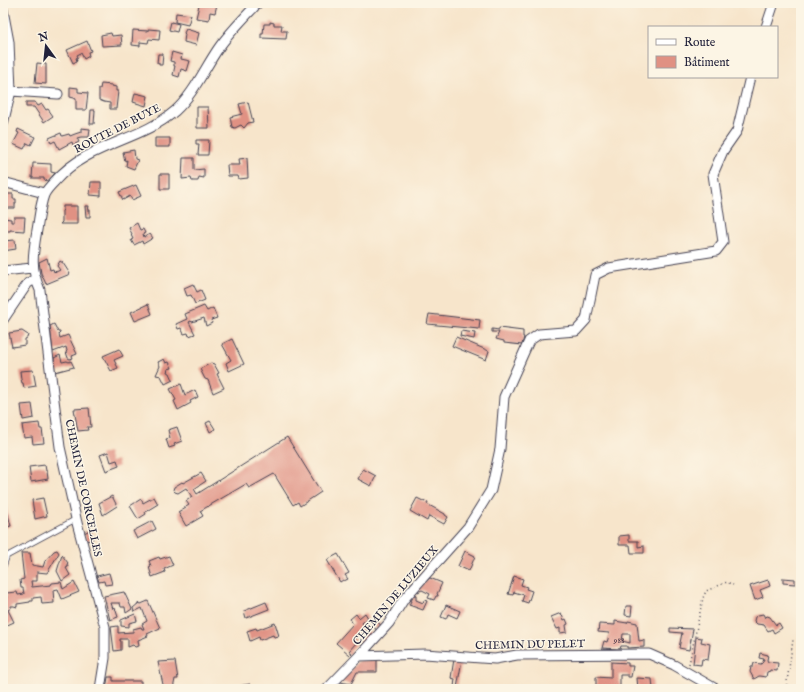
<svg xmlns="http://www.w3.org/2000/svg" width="804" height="692" font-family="'IM FELL English',serif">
  <rect width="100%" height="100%" fill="#fcf5e5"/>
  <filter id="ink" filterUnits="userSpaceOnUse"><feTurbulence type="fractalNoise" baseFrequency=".025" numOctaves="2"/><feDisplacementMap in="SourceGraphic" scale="8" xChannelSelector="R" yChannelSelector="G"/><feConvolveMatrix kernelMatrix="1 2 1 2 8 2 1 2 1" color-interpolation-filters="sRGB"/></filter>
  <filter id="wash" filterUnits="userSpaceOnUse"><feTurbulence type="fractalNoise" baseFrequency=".012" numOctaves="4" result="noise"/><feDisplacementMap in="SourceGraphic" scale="16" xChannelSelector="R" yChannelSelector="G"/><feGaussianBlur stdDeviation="0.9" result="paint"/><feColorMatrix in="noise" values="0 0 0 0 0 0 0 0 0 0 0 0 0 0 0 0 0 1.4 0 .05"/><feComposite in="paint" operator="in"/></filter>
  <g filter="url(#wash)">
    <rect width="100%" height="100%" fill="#f7e5cb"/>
    <g id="blocks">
      <path fill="#e09183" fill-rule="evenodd" d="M192,3L217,4L215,13L210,12L209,20L196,18L199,5Z
        M176,13L191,15L188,25L175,22Z
        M171,22L179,24L177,32L169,30Z
        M270,22L274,23V25H282L281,31H287L286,39L261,38V34H263L264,24H270Z
        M148,29L160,30L159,40L149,39L148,43L140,42V46L132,45L133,30L148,31Z
        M186,29L199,33L196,45L184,42L185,34L184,33Z
        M111,33L112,36L121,35L122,45L102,46L101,35Z
        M87,41L91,51L88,52L89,56L84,59L81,53L77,55L78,57L76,58L77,61L73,63L67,50Z
        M172,52L182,55L181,59L190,61L187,71L181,69L179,77L173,75L175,66H174V62L170,61Z
        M158,54H163L162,65H159V63H157Z
        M37,63L46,64V84L35,83Z
        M101,84L112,85V86L116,87V91H118L116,109H110V103L104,102L99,100V89H100Z
        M70,87L78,88V92L88,93L86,110H76V99L74,98L70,97Z
        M135,93L148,96L146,106L133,102Z
        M26,102H35L38,106L42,104L46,110L48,109L53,116L44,122L34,107H26Z
        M248,102L253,122L248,123L244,128L241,125L235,128L232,127L230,117L242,114L239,104Z
        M197,107H208L209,128H197Z
        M91,110H95L94,124H90Z
        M81,128L90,129L89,137H81L77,138L79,142L73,145L72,142L59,149L55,141L51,143L49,138L61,133L62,136L69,134L70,136L75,134L81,132Z
        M18,129L35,137L31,145L27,143L24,149L13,144L19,133L17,132Z
        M155,138H170V147H155Z
        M196,140H209L208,155H198L199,144H196Z
        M134,150L135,159L138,160L134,169L126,166L127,160L125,161L123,152Z
        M183,158H194V170L204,169V178L199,177L198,181H192L191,178L182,179Z
        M247,158L248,178L239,179L238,176H228L227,165H240L239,159Z
        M33,163L51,164V172L55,173L48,181L44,180V178H32Z
        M160,174H169V189H160Z
        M91,182H101V196L90,195Z
        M136,185L141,196L132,200L130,196L123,200L119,192Z
        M3,194H13V199H16V203H15V208H3Z
        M63,206H77V224H60L62,222V211L63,210Z
        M85,206H89L88,210H90V217H86Z
        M14,217H25L24,231L10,230V231H3V218L11,219V222H14Z
        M137,223L140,230L143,229L145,233L143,234L144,237L150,234L153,238L143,244L142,241L134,245L131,240L133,239L131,235L132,234L129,228Z
        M15,240L16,249L3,251V241Z
        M47,258L50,270L53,269L54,272L55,271L56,272L60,270L57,266L60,261L63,263L70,274L46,284L41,273L39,262Z
        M193,284L197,292L201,290L205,300L195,304L191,295L187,296L184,288Z
        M148,304L152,314L135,321L131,312Z
        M204,306L207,311L213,308L217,318L211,320L212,323L206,326L204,318L192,322L191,321L189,322L195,334L189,336L188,333L184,334L181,328L178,329L176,324L187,319L185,314Z
        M429,314L480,320L479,329L427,324Z
        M54,324L58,332H60V333L59,334L60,338L68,335L77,354L72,356L73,358L70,359L68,358L66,352L67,351L66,347L53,352L50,326Z
        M499,328L523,331V337H524L522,345L504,343V341L496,339L499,332H492V329L499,330Z
        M22,331L28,335L27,338L25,339V345L12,347L9,333Z
        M461,331L475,333L474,339L460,336Z
        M456,337L489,351L486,360L452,346Z
        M232,339L244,364L229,371L226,363L231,360L222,344Z
        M119,349L123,356L114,360L118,368L111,371L103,356Z
        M60,355L62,362L67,361L69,362L71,361L74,367L55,372L54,358Z
        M164,359L166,363L169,362L172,368L168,369L167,372L170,373L173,380L165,384L161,376L156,375L160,366L158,362Z
        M211,363L214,364L219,373L217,374L224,388L213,393L208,380L205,379L200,369Z
        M33,370L36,386L24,388L23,383H22L21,379L20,371Z
        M181,384L185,395L195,390L198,397L190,401L191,403L178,410L174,401L176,400L170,389Z
        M32,404L34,418L23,420L21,405Z
        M89,408L91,427H87L88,430L78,431L74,409Z
        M210,421L215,429L210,432L206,423Z
        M39,423L40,429H42L44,443L33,444L32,437L24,438L22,425Z
        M177,427L182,441L174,444L175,446L169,448L166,439L170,438L168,430Z
        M287,437L321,492L300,506L298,502L293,505L274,474L249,488L246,484L200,511L203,516L186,526L178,512L189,505L186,501L192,497L186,488L178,493L175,492L173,490L174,487L182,482L183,483L201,473L206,481L194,489L197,494Z
        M108,452L111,462L117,460L119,466L106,471L100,455Z
        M45,465L46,471H47L48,479L31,482L29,467Z
        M363,469L376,476L371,486L358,479Z
        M112,496L117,506L103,515L99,503Z
        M154,497L158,504L145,512L146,514L138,519L130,506L141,499L143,503Z
        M43,498L47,516L35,519L32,500Z
        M417,498L425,502V501L428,502L427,504L445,514V515L448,517L444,524L429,516L427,521L410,511Z
        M6,507L11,526L3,528V509Z
        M152,521L156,529L137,539L133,531Z
        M90,530L93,539L86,541L84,533Z
        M629,535V541H638V547L644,546V553H631L630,545H619V536Z
        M57,550L59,553L47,573L37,572V581H31L32,587L51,585L52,583L61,582L63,589L74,582L79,592L62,599L58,589L53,590L54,603L42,604L41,597L33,598V601H30V602L17,604V607L14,606H11V608L8,610L14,622L3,627V597H7L6,593L17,592L18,595L24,594L23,588H21L20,580L24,579L21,553H30L32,565L43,567L45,561L54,551Z
        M465,551L475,556L469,571L458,566Z
        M338,554L349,573L345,575L348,579L344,581L343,580L340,582L327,560Z
        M62,555L68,563L67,564L68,567L66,568L70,575L62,581L57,571Z
        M169,556L173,565L164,569L165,572L152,577L149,567L151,566L149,561L159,557L160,559Z
        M109,573L112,584L105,585L104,581L99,582L97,576Z
        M514,576L523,579L521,585L527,587L526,589L532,591L528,603L522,601L524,595L514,592L513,595L508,594Z
        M430,578L442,583L437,594L438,595V596H436L434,600L428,598L430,594L422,590L418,592V588Z
        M783,578L795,579V584L783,583Z
        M768,580L770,586L760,590L763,597L755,600L750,586Z
        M124,592L132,609L126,613L125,607H121L120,603H111L113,609L115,608L118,617L110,620L104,596Z
        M414,595H416V600L423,603L424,600L427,601L423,610L409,605Z
        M148,601L160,628L147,634L148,636L138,640L139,646L135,647L133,645L128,647V639H120V641H121V650L114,651L111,627L118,626V633L133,632V629L141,627L142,629H144L142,624L147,621L142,608L134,612L133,608L139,603L141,604Z
        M266,602L269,609L246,618L244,611Z
        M446,605L460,611L457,618L448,614L446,619L441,617Z
        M626,606H632L631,616L625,615Z
        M365,613L368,618L362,623L373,637L364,647L360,642L363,639L358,634L353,640L356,643L349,651L352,653L350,655L336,643L353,624L350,619L356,614L359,618Z
        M561,613L564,620L566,619L568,624L566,625L567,632L560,633V628L557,629L551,617Z
        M135,614L137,621L129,623V627L121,626V620Z
        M763,614L765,618L767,616L770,617L776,625L779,623L782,628L774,633L772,629L768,631L764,625L757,624L754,621L755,617L758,615Z
        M375,621L378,622L382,627L377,631L372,624Z
        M615,621L627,623L628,621L637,623L639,641L644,640V647L627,648V646H621L620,649L602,648L604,641L607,642L608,639L609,633L598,632L599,624L615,625ZM623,634H630V643L622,641Z
        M275,623L279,636L274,637L273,635L260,640L259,637L250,641L247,631L256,628L257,630Z
        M670,628L693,629L689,650L679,648L682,633L670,632Z
        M696,637L702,638L701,642L710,644L708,660L702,659L701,665L693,664Z
        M760,653L768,655L767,660L768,662L778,663L777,671L770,670V671L767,672L766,677L759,676L754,679L750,672L751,667H753L754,663L761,664L763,662L764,659L759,658Z
        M454,659L462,660L457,688L454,687L455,679L451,678Z
        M362,660H377V672H357L351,684L340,682L358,661Z
        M175,661L178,679H175L173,689H164L158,662Z
        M611,662L628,663V666H633L631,677H628V675H620V687H607V689H602V687H596V677L611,678Z
        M108,677H113V681H141V689H106Z
        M637,678L652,679L653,689H638Z
        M250,684L252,689H239L238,686Z"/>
    </g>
  </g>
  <g filter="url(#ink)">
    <use href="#blocks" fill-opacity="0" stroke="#423f51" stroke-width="1"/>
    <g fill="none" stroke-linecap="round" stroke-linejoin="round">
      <g stroke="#423f51" stroke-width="6">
        <path id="service" d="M4,565L7,556L76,519"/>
      </g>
      <g stroke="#423f51" stroke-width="11">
        <path id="minor" d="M3,10L9,42L11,91L3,124
          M766,27L774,3
          M11,91L58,94
          M3,182L44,193
          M3,271L32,268
          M3,320L28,283L35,279
          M359,656L389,623L404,599L468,527L491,490L500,449L504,397L529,341L539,334L576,331L586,320L595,275L609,268L716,251L723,242L713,174L723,151L737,131L750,77
          M100,689L105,658V627L77,523L60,447L40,290C30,268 33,253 37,230C39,219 40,206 44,195C46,190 51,185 55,181C88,143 139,142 175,111C194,94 205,67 220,46C231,31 245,17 258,3
          M327,689L359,656L425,654L495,659L517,655L649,654L674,665L716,689"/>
      </g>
      <path stroke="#423f51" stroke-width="1.5" stroke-dasharray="1 3" stroke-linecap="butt" d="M689,664L703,598L706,591L727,582L733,585
        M786,689L793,640"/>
      <use href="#service" stroke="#fff" stroke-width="4.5"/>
      <use href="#minor" stroke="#fff" stroke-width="9"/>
    </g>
  </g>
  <g text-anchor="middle" stroke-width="3" stroke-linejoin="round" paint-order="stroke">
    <g font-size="9" fill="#523e4d">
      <text x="619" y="643">988</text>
    </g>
    <g font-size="11" fill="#22223b" stroke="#fcf5e5">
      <text transform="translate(117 128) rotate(-27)" y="4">ROUTE DE BUYE</text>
      <text transform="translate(84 488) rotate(78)" y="4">CHEMIN DE CORCELLES</text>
      <text transform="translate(395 595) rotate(-50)" y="4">CHEMIN DE LUZIEUX</text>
      <text transform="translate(530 644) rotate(-1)" y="4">CHEMIN DU PELET</text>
    </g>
  </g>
  <rect width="804" height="692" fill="none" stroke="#fcf5e5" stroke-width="16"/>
  <rect x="648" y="26" width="130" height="52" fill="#fcf5e5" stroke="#a5a1a1"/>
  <rect x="656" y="39" width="20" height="6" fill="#ffffff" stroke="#a5a1a1"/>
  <text x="684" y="46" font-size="12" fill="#22223b">Route</text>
  <rect x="656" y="56" width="20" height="12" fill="#e09183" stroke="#a5a1a1"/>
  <text x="684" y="66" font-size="12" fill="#22223b">Bâtiment</text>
  <g transform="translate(46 46) rotate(345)" stroke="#fcf5e5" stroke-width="3" paint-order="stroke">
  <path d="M0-3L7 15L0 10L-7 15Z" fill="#22223b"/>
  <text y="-6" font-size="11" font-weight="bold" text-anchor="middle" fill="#22223b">N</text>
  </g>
</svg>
